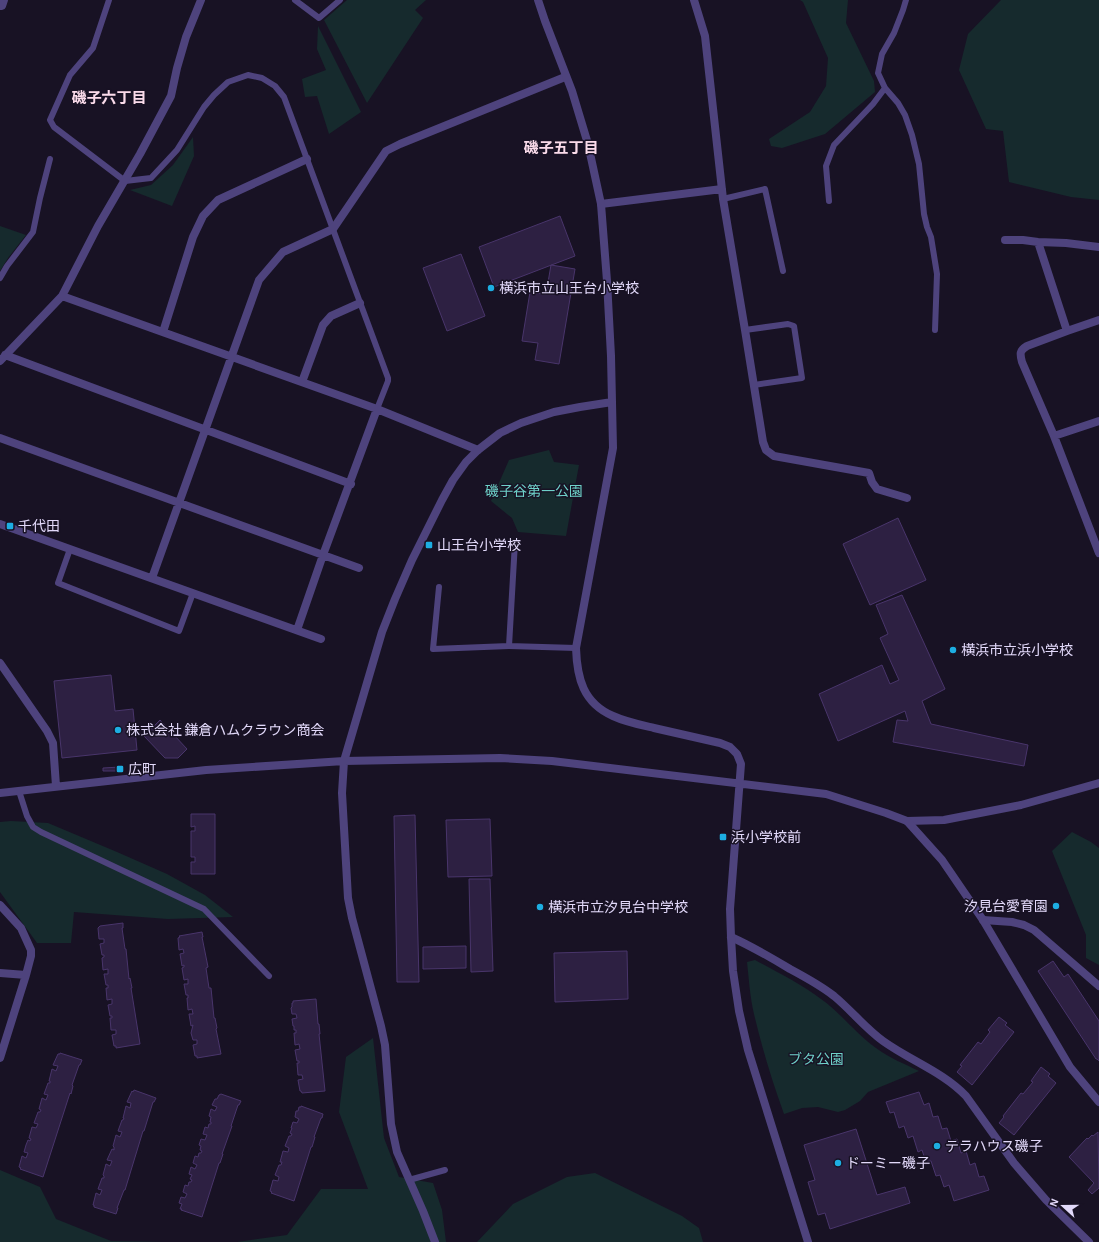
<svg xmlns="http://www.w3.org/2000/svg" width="1099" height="1242" font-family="'Alegreya Sans','Noto Sans JP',sans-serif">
  <rect width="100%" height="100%" fill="#181224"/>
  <path fill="#162a2d" d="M347,0H426L415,10L423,18L367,103L324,20Z
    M800,0H848L846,23L874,81L875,92L825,134L782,148L771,146L769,139L810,112L826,86L828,58L803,2Z
    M1001,0H1099V200L1071,197L1009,182L1003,131L986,129L959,70L968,34Z
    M318,26L361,112L329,134L317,96L305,97L302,79L326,70L317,49Z
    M193,137L194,156L172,206L130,190L151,185L173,165Z
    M0,226L26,235L8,258L0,271Z
    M549,450L554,462L579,465L566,536L518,532L512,518L491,501L509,460Z
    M11,821L48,823L117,852L167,874L205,895L233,917L168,919L74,912L71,943H37L0,892V822Z
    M1072,832L1091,842L1099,848V965L1086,958V935L1052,851Z
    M755,960C777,972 801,984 821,999C841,1013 856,1034 876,1048C889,1058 905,1064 919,1071L868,1092L860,1101L845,1110L838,1112L818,1107L802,1108L784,1114C772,1081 762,1048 754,1014C750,997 749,980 747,962Z
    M373,1038L384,1138L399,1177L433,1183L442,1210L446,1242H237L287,1235L321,1189H368L339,1112L346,1057Z
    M0,1170L40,1187L56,1219L111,1241L165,1242H0Z
    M595,1173L682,1216L699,1228L703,1242H477L513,1204L567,1177Z"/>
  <path fill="#2d2042" stroke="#49356b" d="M560,216L575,256L494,287L479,247Z
    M461,254L485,316L447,331L423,268Z
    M551,265L575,269L559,364L535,360L538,343L522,341L530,292L546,294Z
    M898,518L926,580L870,605L843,544Z
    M902,595L945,689L922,701L931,724L1028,745L1024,766L893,742L897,720L908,721L905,711L838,741L819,694L882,665L890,684L899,680L880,638L888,634L876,605Z
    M111,675L115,711L133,709L137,750L62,758L54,681Z
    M160,720L187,749L178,758H165L144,736Z
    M120,767L121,771H103V768Z
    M191,814H215V874H191V862H195V857H191V831H195V826L191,827Z
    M415,815L419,982H397L394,816Z
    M490,819L492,876L448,877L446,820Z
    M469,879H490L493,971L471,972Z
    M123,923V928H122L125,949H126L129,979L130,978L132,988H131L140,1044L116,1048V1046H114L112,1035L116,1034V1030H111L110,1018H112V1016H110L108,1005L112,1004V999L107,1000L106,988H108V985H106L104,974H108V969L103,970L102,958L104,957V955H102L100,944L104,943V939H99L98,928L100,926Z
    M202,932L203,937H202L208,967L206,968L209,988H211L214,1018H215L217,1028L216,1029L221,1054L197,1058V1056H195L193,1045L197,1044V1040H193L191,1033L193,1025L191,1026L189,1014H193L192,1009L188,1010L187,998H188V995H186L184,984H188V979L184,980L182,968L184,967V965L182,966L180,954L184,953L183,949L179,950L178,938L180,937L179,936Z
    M466,946V968L423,969V947Z
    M627,951L628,999L555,1002L554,953Z
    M1053,961L1064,977L1068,974L1099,1021V1061L1097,1059H1096L1038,971Z
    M316,999L318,1024H319L320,1034H319L325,1091L302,1093L301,1091H300L298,1080L303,1079L302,1075H298L297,1063H299V1061H297L295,1050L300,1049L299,1044L295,1045L294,1033H296V1030H294V1026H293L292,1019L297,1018L296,1014H292L291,1008L292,1007V1003H293V1001Z
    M999,1017L1007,1023L1005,1025L1014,1032L972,1085L957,1072L962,1066L960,1065L978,1042L981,1044L990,1032L988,1030Z
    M60,1053L82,1060L80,1065H79L72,1085L73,1086L71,1094L70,1093L43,1177L20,1169L21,1168L19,1167L22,1156L26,1158L28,1153L24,1152L26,1145L28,1140L30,1141L31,1139L29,1138L32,1127L36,1128L38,1124L34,1123L38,1112H40L41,1110L39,1109L42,1098L46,1100L48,1095L44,1094L48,1083H50V1081H49L52,1069L56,1071L58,1066L53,1065L58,1054H60Z
    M1041,1067L1050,1074L1048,1076L1056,1083L1014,1135L999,1123L1004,1117L1003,1116L1021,1093L1023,1094L1033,1082L1031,1081Z
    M134,1090L156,1098L154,1102H153L144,1131H143L125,1190H124L117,1208H118L116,1214L94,1207V1205H93L96,1193L100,1195L102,1190L98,1189L102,1178H104V1176L103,1175L106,1164L110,1166L112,1161L107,1160L112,1149L114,1150V1147L113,1146L116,1135L120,1137L122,1132L118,1131L122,1120H123L124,1118H123L126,1106L130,1108L131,1103L127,1102L132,1091L133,1092Z
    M919,1092L924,1105L929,1103L933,1117L938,1116L942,1129L947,1128L951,1141L957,1139L961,1153L966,1151L970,1165L975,1163L979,1177L984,1176L989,1190L954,1201L949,1185L944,1187L940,1175L936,1176L931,1161L926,1162L922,1150L918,1152L913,1136L908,1138L904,1126L899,1128L894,1112L890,1113L886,1102Z
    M221,1094L241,1101L239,1105H238L231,1126H232L222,1154H223L220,1163H219L202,1217L181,1210L182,1209H180L182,1204L179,1203L181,1197L185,1198L187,1194L183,1192L185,1185L188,1186L189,1182H191L192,1180L190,1179L192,1175L189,1174L191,1167L195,1169L197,1165L193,1163L195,1156L198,1157L199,1153H201L202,1151L200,1150L201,1146L199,1145L201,1139L205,1140L207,1135L203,1134L205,1127L208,1128L209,1124H211V1122H210L211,1117L209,1116L211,1109L215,1111L217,1107L212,1105L215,1099H217L219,1095Z
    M301,1106L323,1114L322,1118H321L314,1137H315L312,1147H311L294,1201L271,1193L272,1192L270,1191L273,1180L278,1181L279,1177L275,1175L279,1165H281L282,1162H280L283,1151L288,1152L289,1148L285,1146L289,1136H291L292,1134L290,1133L292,1128H291L293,1122L297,1123L299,1119L295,1117L296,1111H298L299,1107H301Z
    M856,1129L877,1195L905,1187L910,1203L830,1229L825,1213L818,1215L808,1182L815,1180L804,1145Z
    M1098,1132L1099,1188L1092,1194L1088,1190L1094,1183L1069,1157L1087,1138L1088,1139L1092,1135L1093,1136Z"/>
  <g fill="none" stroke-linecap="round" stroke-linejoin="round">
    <path stroke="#4e437d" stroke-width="6" d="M109,0L93,48L70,75L50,120L54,127L125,181L151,178L177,150L204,107L214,95L228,82L248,75L262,78L275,86L284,97L388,378V381L377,409
      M295,0L319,18L340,0
      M906,0L903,10L894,33L882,54L878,73L885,88L898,103L905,115L912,135L919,164L924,214L927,227L931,237L937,274L935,330
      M723,199L765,189L783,271
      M829,201L826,166L834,145L873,104L885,88
      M0,278L7,266L33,232L40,198L50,159
      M745,330L788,324L794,326L802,378L754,385
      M70,549L58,583L179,631L193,593
      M439,587L433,649L509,646L576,648
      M509,646L515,542
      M19,791L27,816L33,827L41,832L204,909L269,976
      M409,1180L445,1170"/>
    <path stroke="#4e437d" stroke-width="8" d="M694,0L705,36L723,199L745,330L763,442L766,450L774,456L869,473L872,482L877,489L907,498
      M0,6H2L4,0
      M601,204L722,189
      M1005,240H1023L1038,242L1066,243L1099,247
      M1038,242L1067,331
      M62,296L377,409L478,450
      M1099,320L1067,331L1027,346C1019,351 1020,354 1022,362L1054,436L1099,553
      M163,332L193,237L203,216L218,200L307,159
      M5,355L351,484
      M0,361L62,296L98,226L140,154L171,96L177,68L186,37L201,0
      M302,382L323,325L331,316L360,303
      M1054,436L1099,421
      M0,438L359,568
      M0,524L321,639
      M152,578L259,280L283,252L333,229L386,151L400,144L565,77
      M297,630L323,555L377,409
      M907,821L944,820L1021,805L1099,783
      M0,905L21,928L31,950V956L26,975L0,1058
      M983,920L1012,922L1024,925L1034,930L1099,986
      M731,937C751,946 770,957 790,969C805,977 820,985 834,996C851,1010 865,1028 883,1041C911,1061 943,1072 966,1096L1014,1163L1046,1200L1089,1242
      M0,973L26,975"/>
    <path stroke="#4e437d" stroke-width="8" d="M538,0L545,21L572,91L588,144L601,204L607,281L611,356L613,448L576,648C577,678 583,703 613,716C626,722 641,725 654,728C676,733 698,738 720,743L730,747L737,754L741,764L730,909L731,937L733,971L739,1011L748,1050L808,1242
      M0,663L47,731L53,743L56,786
      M0,793L206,770L344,761L500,758L552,761L826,794L886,813L907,821L942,860L983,920L1070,1067L1099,1102
      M435,1242L423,1211L397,1152L391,1124L385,1045L381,1026L352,918L348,898L342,793L344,761L382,632L395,599L412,560L442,500L453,480L466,462L478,450L500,433L521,423L554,412L580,407L612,402"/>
  </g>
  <g fill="#1daee2" stroke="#181224" stroke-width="1.5">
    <circle cx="491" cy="288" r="4"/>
    <rect x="6" y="522" width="8" height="8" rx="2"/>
    <rect x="425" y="541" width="8" height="8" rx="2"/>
    <circle cx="953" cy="650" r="4"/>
    <circle cx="118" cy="730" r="4"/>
    <rect x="116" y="765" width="8" height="8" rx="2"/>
    <rect x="719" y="833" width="8" height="8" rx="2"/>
    <circle cx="1056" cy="906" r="4"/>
    <circle cx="540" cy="907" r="4"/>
    <circle cx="937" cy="1146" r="4"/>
    <circle cx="838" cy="1163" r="4"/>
  </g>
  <g text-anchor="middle" stroke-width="3" stroke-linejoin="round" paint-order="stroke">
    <g font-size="14" fill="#e2d9fa" stroke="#181224" text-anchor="start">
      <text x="499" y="293">横浜市立山王台小学校</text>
      <text x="18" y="531">千代田</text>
      <text x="437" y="550">山王台小学校</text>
      <text x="961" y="655">横浜市立浜小学校</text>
      <text x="126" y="735">株式会社 鎌倉ハムクラウン商会</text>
      <text x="128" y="774">広町</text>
      <text x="731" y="842">浜小学校前</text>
      <text x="1048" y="911" text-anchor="end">汐見台愛育園</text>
      <text x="548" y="912">横浜市立汐見台中学校</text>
      <text x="945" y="1151">テラハウス磯子</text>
      <text x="846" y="1168">ドーミー磯子</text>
    </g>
    <g font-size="14" fill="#6ed1c9" stroke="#181224">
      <text x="534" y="496">磯子谷第一公園</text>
      <text x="816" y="1064">ブタ公園</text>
    </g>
    <g font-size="15" font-weight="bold" fill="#fadbea" stroke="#181224">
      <text x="109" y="103">磯子六丁目</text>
      <text x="561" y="153">磯子五丁目</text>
    </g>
  </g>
  <g transform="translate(1063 1206) rotate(291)" stroke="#181224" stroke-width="3" paint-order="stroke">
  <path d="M0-3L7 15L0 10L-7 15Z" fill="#e2d9fa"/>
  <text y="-6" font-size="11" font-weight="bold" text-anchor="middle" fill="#e2d9fa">N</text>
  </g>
</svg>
